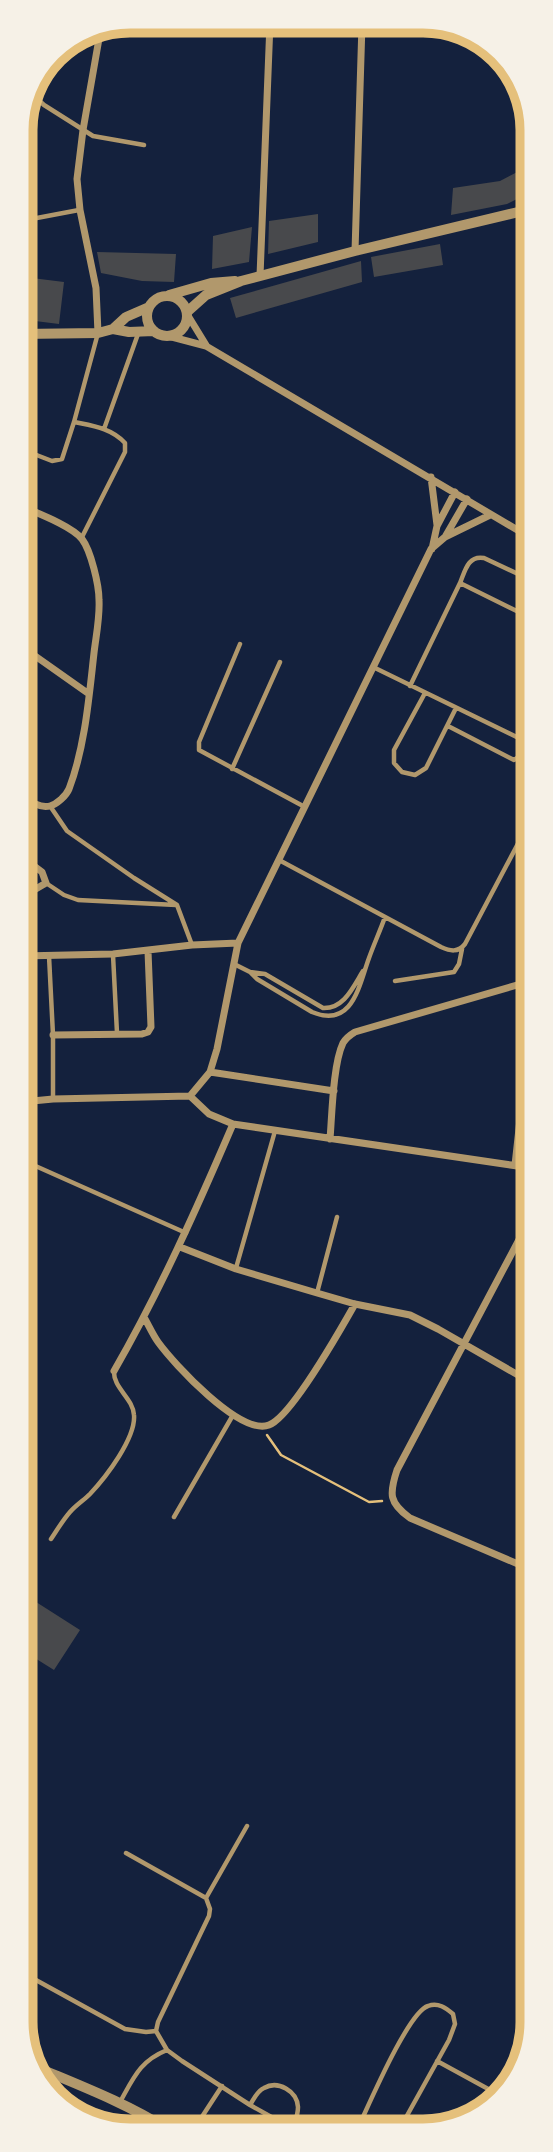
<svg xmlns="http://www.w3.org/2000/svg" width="553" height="2152" font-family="Commissioner,sans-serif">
  <rect width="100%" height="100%" fill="#14213d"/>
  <path fill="#48494c" d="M531,165V192L507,204L451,215L453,188L500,181Z
    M318,214V242L268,254L269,221Z
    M252,227L249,262L212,269L213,236Z
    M440,244L443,265L374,277L371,257Z
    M97,252L176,254L174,282L142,281L101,273Z
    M361,261L362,282L236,318L230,298Z
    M32,278L64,282L59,324L27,320Z
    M22,1593L80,1630L54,1670L22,1650Z"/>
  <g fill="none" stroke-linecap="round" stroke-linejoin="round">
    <path stroke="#e5c07b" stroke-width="2.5" d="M267,1435L281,1455L369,1502L382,1501"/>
    <path stroke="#b1986c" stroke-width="4.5" d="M34,96L44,105L93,136L144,145
      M21,221L79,210
      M74,422C93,426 111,428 125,443V452L82,537
      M104,429L138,334
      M21,449L52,461L62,459L74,422L98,333
      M460,583L531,618
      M240,644L199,742V750L303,806
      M373,667L531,744
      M410,686L460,583C465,571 468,555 484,558L531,580
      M425,693L394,750V763L402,772L415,775L426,768L456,708
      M448,726L514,760L521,755L531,738
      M232,769L280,662
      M50,806L67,831L134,878L177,905L192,945
      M279,860L441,947C450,951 458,953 465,944L531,819
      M46,883L64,895L78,900L176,905
      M113,955L117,1033
      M49,956L53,1035V1099
      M234,964L250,972L265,974L323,1008C344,1009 353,987 363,971
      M250,972L257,979L312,1012C353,1029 359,985 369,958C374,944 380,931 385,917
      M395,981L454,972L459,964L462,949
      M22,1160L186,1233
      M236,1268L275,1131
      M317,1293L337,1217
      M174,1517L233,1415
      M51,1539C57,1530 63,1520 70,1512C76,1505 84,1500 90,1494C106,1477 136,1438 134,1415C133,1398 113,1388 114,1371
      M247,1826L206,1898L210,1909L209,1916L158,2022L156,2031L167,2050L182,2061L250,2105L293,2129
      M126,1853L206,1898
      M25,1974L125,2029L146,2032L156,2031
      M437,2061L501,2096
      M120,2102C134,2077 140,2061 167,2050
      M250,2105C254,2099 257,2091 264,2088C278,2080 297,2091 298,2107C298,2115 295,2122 293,2129
      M194,2129L222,2086
      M357,2130C368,2107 408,2012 428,2006C438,2002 446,2008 453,2014L455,2024L449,2040L399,2130"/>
    <path stroke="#b1986c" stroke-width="7" d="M400,24L471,37
      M355,251L362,24
      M260,276L270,23
      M187,314L206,345
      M98,333L96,288L80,210L77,179L83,130L100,33
      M168,336L206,346L531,538
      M431,477L437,525
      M21,506C37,513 72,526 82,539C91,551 99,585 99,600C100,617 96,636 94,653C89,697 85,747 69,789C66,796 57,804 50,806C39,809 29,800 21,794
      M21,525L31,510
      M524,536L531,524
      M445,537L490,515
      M432,549L437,526L455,492
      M21,646L89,694
      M22,857L42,872L46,883L34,890H22
      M22,956L113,954L192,945L238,943
      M53,1035L142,1034L148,1032L151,1027L148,951
      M210,1072L334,1091
      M190,1096L210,1072L217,1049L238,943L431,549L445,537L467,499
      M190,1096L209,1114L233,1124L531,1168
      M22,1102L53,1099L190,1096
      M330,1139C332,1115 333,1064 343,1043C346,1038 350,1035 355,1032L531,981
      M515,1165L531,1020
      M531,1217L397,1470C389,1494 389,1503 410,1518L532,1570
      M180,1247L236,1269L317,1293L355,1304L410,1315L438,1329L532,1383
      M145,1319C149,1326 153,1335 158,1342C174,1364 240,1436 269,1425C291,1417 342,1327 355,1304
      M114,1371C160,1291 197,1208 233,1124"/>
    <path stroke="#b1986c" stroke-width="10" d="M169,295L211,283L235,281
      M147 316a20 20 0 1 1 40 0a20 20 0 1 1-40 0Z
      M187,312L206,295L241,281L355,251L531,209
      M113,329L126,317L149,307
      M21,334L98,333L113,329L129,332L154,331
      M36,2067C81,2086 126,2103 167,2129"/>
  </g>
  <path d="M0 0H553V2152H0ZM130 33H423A97 97 0 0 1 520 130V2022A97 97 0 0 1 423 2119H130A97 97 0 0 1 33 2022V130A97 97 0 0 1 130 33Z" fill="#f6f1e7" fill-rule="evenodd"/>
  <path fill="none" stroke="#e5c07b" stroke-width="9" d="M130 33H423A97 97 0 0 1 520 130V2022A97 97 0 0 1 423 2119H130A97 97 0 0 1 33 2022V130A97 97 0 0 1 130 33Z"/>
</svg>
